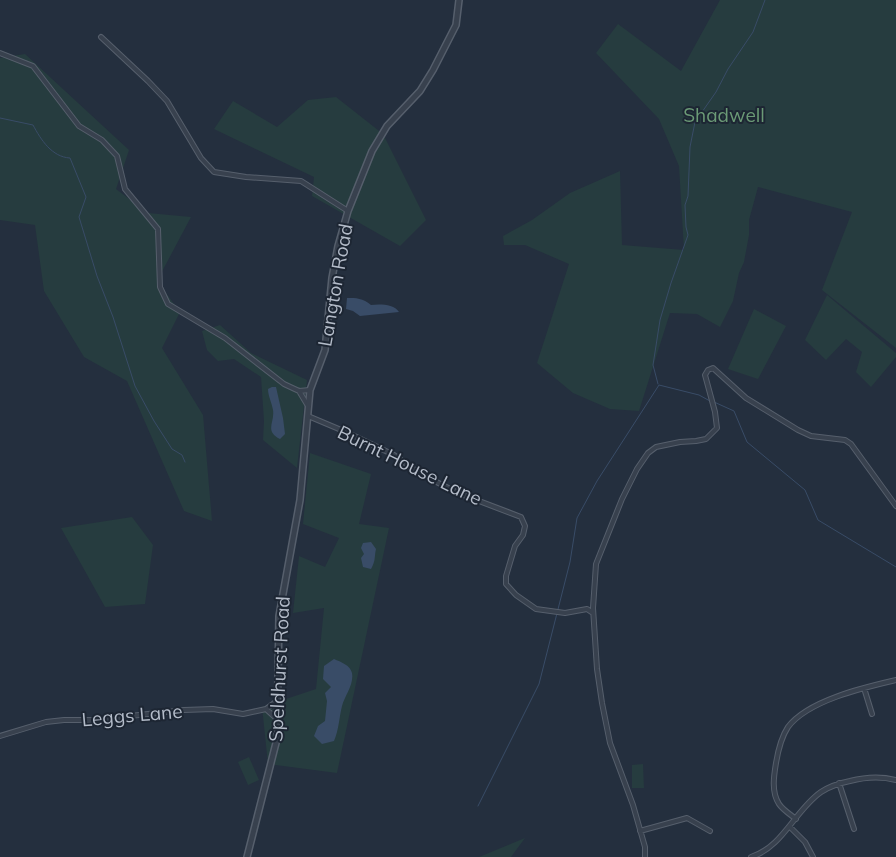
<svg xmlns="http://www.w3.org/2000/svg" width="896" height="857" font-family="Mulish,sans-serif">
  <rect width="100%" height="100%" fill="#242f3e"/>
  <path fill="#263c3f" d="M720,0H896V348L822,290L852,212L758,187L749,220V235L744,262L739,273L733,301L720,327L697,314L670,313L639,411L610,409L573,393L537,363L569,264L525,245H504L503,236L532,220L570,193L620,171L622,245L684,250L679,166L659,119L596,53L618,24L681,71Z
    M25,54L129,150L116,189L148,213L191,217L157,281L180,312L162,348L203,415L212,521L184,511L127,381L84,357L44,291L35,225L0,220V58Z
    M336,97L383,134L426,220L400,246L312,196L314,177L214,129L233,101L277,127L308,100Z
    M827,295L896,353V357L871,387L856,372L862,352L846,339L826,360L805,340Z
    M754,309L786,326L758,379L728,369Z
    M220,325L251,353L307,380L297,468L263,440L264,421L261,377L234,359L218,361L207,350L202,331Z
    M310,453L371,474L359,524L389,528L337,773L268,764L262,707L316,689L324,608L293,613L299,556L325,567L339,538L303,524Z
    M132,517L153,545L145,604L105,607L61,528Z
    M249,757L259,780L248,785L238,762Z
    M643,764L644,788H632V765Z
    M525,838L511,857H479Z"/>
  <path fill="#394c67" d="M347,298C356,298 363,298 371,305C380,304 394,304 399,312L360,316L353,311L346,309Z
    M272,387H276L283,418L285,434L280,439C264,431 275,422 273,410C272,403 268,396 268,389Z
    M371,542L376,549C374,558 376,560 371,569L363,567L361,558L364,554L361,548L363,543Z
    M334,659C341,662 350,665 352,673C354,685 345,695 342,706C339,718 339,729 334,741L322,744L314,736L318,726L325,721L327,701L325,693L331,687L323,679L324,666Z"/>
  <g fill="none" stroke-linecap="round" stroke-linejoin="round">
    <path stroke="#394c67" stroke-width="1" d="M0,118L33,125C41,140 52,157 70,158L86,197L79,217L97,276L113,317L135,386L154,421L172,449L182,455L185,462
      M658,384L653,365L660,320L671,283L688,235L686,227L685,205L688,196L690,147L695,122L716,92L728,69L753,32L765,0
      M714,402L734,411L747,442L805,490L818,520L896,567
      M478,806L539,684L570,562L577,518L597,481L659,385L699,395L710,401"/>
    <g stroke="#565f6c" stroke-width="6">
      <path id="minor" d="M101,37L148,81L167,101L201,158L214,172L246,177L301,181L348,211
        M0,53L33,66L79,126L102,140L117,156L125,189L158,229L160,287L168,304L225,338L284,384L299,391L310,390
        M299,391L308,406
        M308,416L346,432L394,455L419,473L458,493L521,517L525,526L523,535L515,546L506,576V584L516,595L536,609L565,613L587,609L593,613
        M864,688L872,714
        M266,709L278,720
        M0,736L46,722L64,720H94L184,710L213,709L243,714L266,709L277,701
        M839,783L854,829
        M796,819C791,815 783,810 779,804C771,792 774,775 776,763C778,751 782,736 788,727C808,700 866,687 896,680
        M790,827L805,842L813,857
        M640,831L687,818L710,831
        M645,857V847L633,805L610,743L602,703L597,669L593,608L596,564L622,499L637,469L648,453L656,447L680,442L696,441L706,439L717,428L715,412L705,375L708,370L713,368L746,398L798,430L811,436L845,440L851,444L896,506
        M751,857C783,847 795,810 821,792C830,786 840,783 850,781C865,777 881,776 896,780"/>
    </g>
    <g stroke="#565f6c" stroke-width="8">
      <path id="tertiary" d="M247,857L277,739L279,616L300,500L310,390L325,350L332,278L338,246L348,211L372,151L387,126L420,91L433,70L456,25L459,0"/>
    </g>
    <use href="#minor" stroke="#38414e" stroke-width="4"/>
    <use href="#tertiary" stroke="#38414e" stroke-width="5"/>
  </g>
  <g text-anchor="middle" stroke-width="4" stroke-linejoin="round" paint-order="stroke">
    <g font-size="19" fill="#6b9a76" stroke="#1d2633">
      <text x="724" y="122">Shadwell</text>
    </g>
    <g font-size="19" fill="#b4bcc9" stroke="#1d2633">
      <text transform="translate(335 285) rotate(-80)" y="7">Langton Road</text>
      <text transform="translate(410 465) rotate(26)" y="7">Burnt House Lane</text>
      <text transform="translate(279 669) rotate(-87)" y="7">Speldhurst Road</text>
      <text transform="translate(132 715) rotate(-5)" y="7">Leggs Lane</text>
    </g>
  </g>
</svg>
